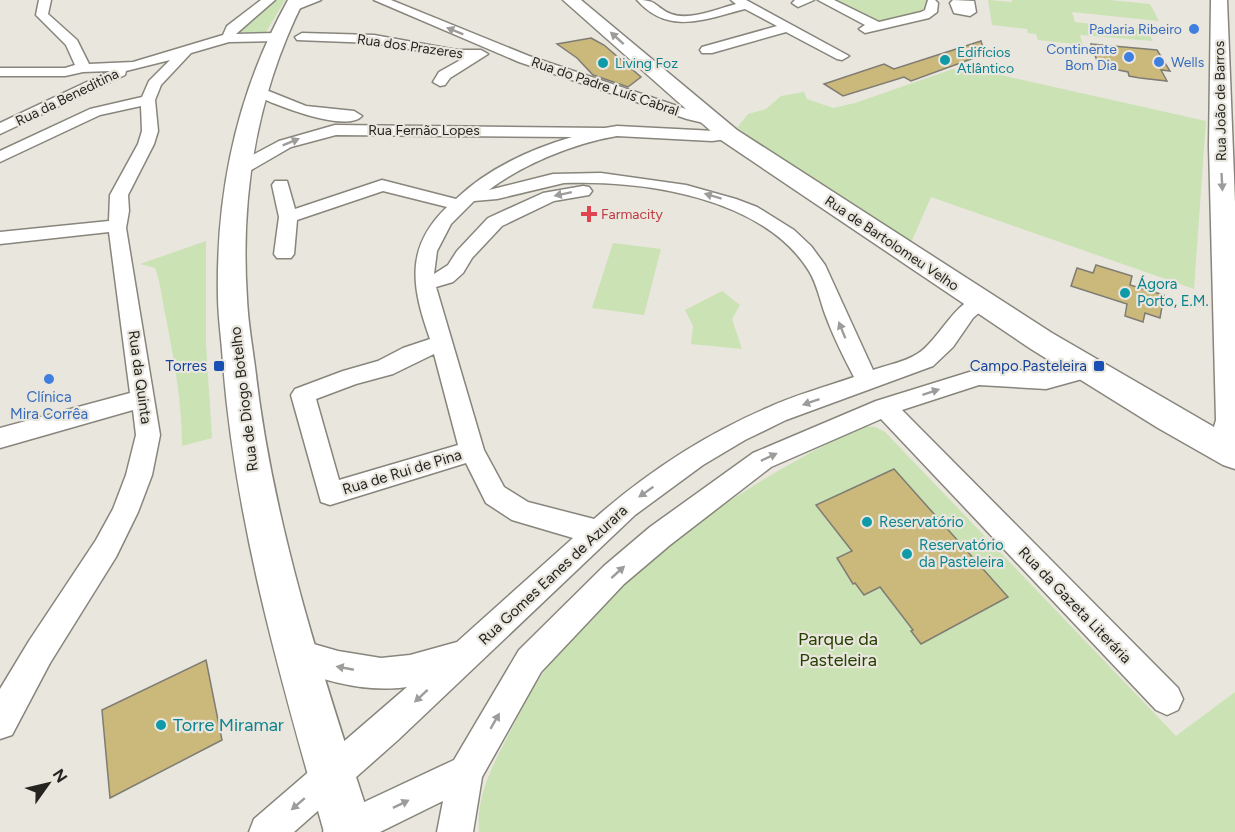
<svg xmlns="http://www.w3.org/2000/svg" width="1235" height="832" font-family="Figtree,sans-serif">
  <rect width="100%" height="100%" fill="#e9e6dd"/>
  <path fill="#cae2b4" d="M275,0H285L266,32H240L243,27Z
    M829,0H927V11L880,24Z
    M988,0L1012,2V0H1109L1150,4L1159,21L1072,12L1075,22L1147,30L1153,41L1080,35L1083,45L1038,40L1036,34L1028,33L1027,29L992,25Z
    M953,69C973,77 975,69 991,73L1206,121L1194,289L931,197L910,245L737,128L748,114L766,109L781,96L804,92L807,99L833,108L855,103Z
    M206,241V344L212,438L182,446C182,402 174,360 166,318C162,301 161,284 155,268L140,264Z
    M613,243L661,249L644,315L592,308Z
    M722,291L740,305L732,319L742,349L691,344L693,326L685,310Z
    M864,426L875,427L885,432L1176,736L1235,692V832H479C476,795 493,765 509,734C522,709 536,681 553,659C567,641 584,625 600,609C677,530 764,473 864,426Z"/>
  <path fill="#cbb87b" stroke="#7f7c74" stroke-width="1.5" d="M591,38L604,45L641,77L628,87L593,75L577,58L557,44Z
    M981,41L985,54L911,81L904,77L843,96L824,84L884,64L894,69Z
    M1091,44L1157,50L1170,71L1161,70L1167,81L1140,78L1129,76L1128,72L1099,66Z
    M1096,265L1132,276L1130,285L1164,295L1160,318L1145,313L1143,322L1125,316L1127,304L1071,286L1077,268L1093,273Z
    M894,469L1008,597L921,644L911,631L913,630L880,587L864,595L855,583L853,584L837,558L852,551L816,505Z
    M206,660L222,740L110,798L102,710Z"/>
  <g fill="none" stroke-linecap="round" stroke-linejoin="round">
    <g stroke="#87857c" stroke-width="3">
      <path id="street" d="M39,0H51L48,14L77,40L89,64L133,62L223,35L227,26L261,0H275L236,34L277,33L284,37L277,41L229,42L191,53L161,85L155,100L158,131L154,144L128,195L129,211L126,228L160,435L152,475L138,512L116,557L50,663L12,735L0,739V689L29,641L96,540L113,509L126,475L136,435L133,410L0,448V428L130,393L109,232L0,244V232L109,221L110,195L138,144L142,131L141,106L100,115L0,162V151L90,109L142,97L149,81L170,60L126,71L125,75L0,134V123L110,71L83,72L65,76H0V68H65L75,65L66,45L36,15Z
        M303,0H321L291,12L285,8Z
        M374,0H391L529,56L695,112L713,116L716,119L708,124L687,119L519,62Z
        M637,0C659,0 654,7 671,14C690,21 717,9 736,4L731,0H746L849,56L842,60L837,59L786,32L712,53H702L700,50L702,47L777,26L745,9C705,19 669,36 637,0Z
        M795,0H814L798,7L792,3Z
        M818,0H834L879,22L921,12L925,10L928,0H935L938,3L937,12L929,18L865,33L859,29L865,25Z
        M953,0L974,1L976,12L970,16L954,13L950,3Z
        M302,33L374,35L457,50H481L488,54L450,78L445,85L440,86L433,82L439,72L464,58L374,43L297,40L295,37Z
        M256,86L306,106L354,111L362,116C346,134 269,103 251,93L249,90Z
        M335,125L605,128L617,126L735,132L737,135L735,138L712,141L617,136C575,143 523,164 489,190L553,174L601,173L686,185L736,199L757,207L794,230L811,246L825,265L873,370C887,365 905,362 917,354C940,341 959,290 987,298L990,303L973,318L953,347L933,366L786,420L745,440L703,465L635,515L398,740L294,832H249L254,819L407,687C365,693 323,681 285,665L281,654L285,643L296,639L338,651L381,658L410,655L457,642L573,538L512,520L486,503L466,463L330,505L321,502L291,395L295,389L343,371L378,361L403,348L430,339C412,288 404,248 447,207L383,191L297,220L294,254L291,258H277L274,254L279,217L272,185L275,181H287L295,209L382,180L456,199C487,169 531,149 572,137L336,135L291,147L246,173H234L232,169L234,165L279,141ZM564,183C644,180 763,197 809,271C817,284 820,300 825,314C833,336 843,356 854,377C825,387 795,395 767,408C704,435 645,474 594,519L528,502L504,487L484,450L436,287L453,282L463,273L472,258L502,226L554,201L589,195L592,191L589,187L583,186L543,193L488,218L457,251L448,265L434,274L437,251L451,224L474,201L497,199ZM434,354L458,445L339,480L316,399L356,384L393,374Z
        M1085,362L1093,364L1096,370L1093,376L1046,389L979,385L902,410L1178,688L1183,699L1178,710L1167,715L1156,710L881,419L771,467L670,545L624,584L541,672L482,777L473,832H437L443,801L380,832H323L328,819L454,760L519,650L604,566L650,527L753,453L876,401L979,369L1046,371Z"/>
    </g>
    <g stroke="#87857c" stroke-width="3">
      <path id="secondary" d="M288,0H304C257,93 240,195 247,299C248,322 252,344 255,367C273,527 324,679 374,832H324C280,676 236,526 223,364C222,341 218,319 218,296C216,192 237,92 288,0Z
        M563,0H581L737,130L1052,333L1214,427L1216,420L1209,146L1211,0H1227L1235,203V469L1223,465L1158,428L1031,349L721,140Z"/>
    </g>
    <use href="#street" fill="#fff" fill-rule="evenodd"/>
    <use href="#secondary" fill="#fff" fill-rule="evenodd"/>
  </g>
  <defs><path id="oneway-solid" d="M-6-.8H1V-3.2L6.5 0L1 3.2V.8H-6Z" transform="scale(1.5)"/></defs>
  <g fill="#9d9c9b">
    <use href="#oneway-solid" transform="translate(455 31) rotate(-158)"/>
    <use href="#oneway-solid" transform="translate(617 38) rotate(-138)"/>
    <use href="#oneway-solid" transform="translate(291 142) rotate(-22)"/>
    <use href="#oneway-solid" transform="translate(1222 182) rotate(87)"/>
    <use href="#oneway-solid" transform="translate(563 194) rotate(168)"/>
    <use href="#oneway-solid" transform="translate(713 196) rotate(-163)"/>
    <use href="#oneway-solid" transform="translate(842 330) rotate(-112)"/>
    <use href="#oneway-solid" transform="translate(931 392) rotate(-18)"/>
    <use href="#oneway-solid" transform="translate(811 402) rotate(161)"/>
    <use href="#oneway-solid" transform="translate(769 457) rotate(-25)"/>
    <use href="#oneway-solid" transform="translate(646 492) rotate(145)"/>
    <use href="#oneway-solid" transform="translate(618 572) rotate(-42)"/>
    <use href="#oneway-solid" transform="translate(345 668) rotate(-169)"/>
    <use href="#oneway-solid" transform="translate(421 696) rotate(137)"/>
    <use href="#oneway-solid" transform="translate(495 721) rotate(-60)"/>
    <use href="#oneway-solid" transform="translate(298 804) rotate(139)"/>
    <use href="#oneway-solid" transform="translate(401 804) rotate(-26)"/>
  </g>
  <g fill="#3f7fe0" stroke="#e9e6dd" stroke-width="2">
    <circle cx="1194" cy="29" r="6"/>
    <circle cx="1129" cy="57" r="6"/>
    <circle cx="1159" cy="62" r="6"/>
    <circle cx="49" cy="379" r="6"/>
  </g>
  <g fill="#0f9aa8" stroke="#e9e6dd" stroke-width="2">
    <circle cx="945" cy="60" r="6"/>
    <circle cx="603" cy="63" r="6"/>
    <circle cx="1125" cy="293" r="6"/>
    <circle cx="867" cy="522" r="6"/>
    <circle cx="907" cy="554" r="6"/>
    <circle cx="161" cy="725" r="6"/>
  </g>
  <path fill="#e0444e" stroke="#e9e6dd" stroke-width="2" d="M586 205h6v6h6v6h-6v6h-6v-6h-6v-6h6z"/>
  <g fill="#1a4fb4" stroke="#e9e6dd" stroke-width="2">
    <rect x="213" y="360" width="12" height="12" rx="3"/>
    <rect x="1093" y="360" width="12" height="12" rx="3"/>
  </g>
  <g text-anchor="middle" stroke-width="4.5" stroke-linejoin="round" paint-order="stroke">
    <g font-size="14" fill="#366cbe" stroke="#e9e6dd" text-anchor="end">
      <text x="1182" y="34">Padaria Ribeiro</text>
      <text x="1117" y="54">Continente<tspan x="1117" dy="16">Bom Dia</tspan></text>
      <text x="1171" y="67" text-anchor="start">Wells</text>
    </g>
    <g font-size="14" fill="#252420" stroke="#e9e6dd">
      <text transform="translate(410 46) rotate(8)" y="5">Rua dos Prazeres</text>
      <text transform="translate(605 86) rotate(19)" y="5">Rua do Padre Luís Cabral</text>
      <text transform="translate(67 97) rotate(-26)" y="5">Rua da Beneditina</text>
      <text transform="translate(1220 101) rotate(-91)" y="5">Rua João de Barros</text>
      <text x="424" y="135">Rua Fernão Lopes</text>
      <text transform="translate(892 243) rotate(34)" y="5">Rua de Bartolomeu Velho</text>
    </g>
    <g font-size="14" fill="#0d838f" stroke="#e9e6dd" text-anchor="start">
      <text x="957" y="57">Edifícios<tspan x="957" dy="16">Atlântico</tspan></text>
      <text x="615" y="68">Living Foz</text>
    </g>
    <g font-size="14" fill="#be3a42" stroke="#e9e6dd" text-anchor="start">
      <text x="601" y="219">Farmacity</text>
    </g>
    <g font-size="15" fill="#0d838f" stroke="#e9e6dd" text-anchor="start">
      <text x="1137" y="289">Ágora<tspan x="1137" dy="17">Porto, E.M.</tspan></text>
      <text x="879" y="527">Reservatório</text>
      <text x="919" y="550">Reservatório<tspan x="919" dy="17">da Pasteleira</tspan></text>
    </g>
    <g font-size="15" fill="#164399" stroke="#e9e6dd" text-anchor="end">
      <text x="207" y="371">Torres</text>
      <text x="1087" y="371">Campo Pasteleira</text>
    </g>
    <g font-size="15" fill="#252420" stroke="#e9e6dd">
      <text transform="translate(140 377) rotate(82)" y="5">Rua da Quinta</text>
      <text transform="translate(244 399) rotate(-97)" y="5">Rua de Diogo Botelho</text>
      <text transform="translate(402 472) rotate(-17)" y="5">Rua de Rui de Pina</text>
      <text transform="translate(553 575) rotate(-43)" y="5">Rua Gomes Eanes de Azurara</text>
      <text transform="translate(1075 605) rotate(46)" y="5">Rua da Gazeta Literária</text>
    </g>
    <g font-size="15" fill="#366cbe" stroke="#e9e6dd">
      <text x="49" y="402">Clínica<tspan x="49" dy="17">Mira Corrêa</tspan></text>
    </g>
    <g font-size="18" fill="#274000" stroke="#e9e6dd">
      <text x="838" y="645">Parque da<tspan x="838" dy="21">Pasteleira</tspan></text>
    </g>
    <g font-size="18" fill="#0d838f" stroke="#e9e6dd" text-anchor="start">
      <text x="173" y="731">Torre Miramar</text>
    </g>
  </g>
  <g transform="translate(48 784) rotate(56)" stroke="#e9e6dd" stroke-width="4.5" paint-order="stroke">
  <path d="M0-4.5L10 22L0 15L-10 22Z" fill="#252420"/>
  <text y="-9" font-size="16" font-weight="bold" text-anchor="middle" fill="#252420">N</text>
  </g>
</svg>
